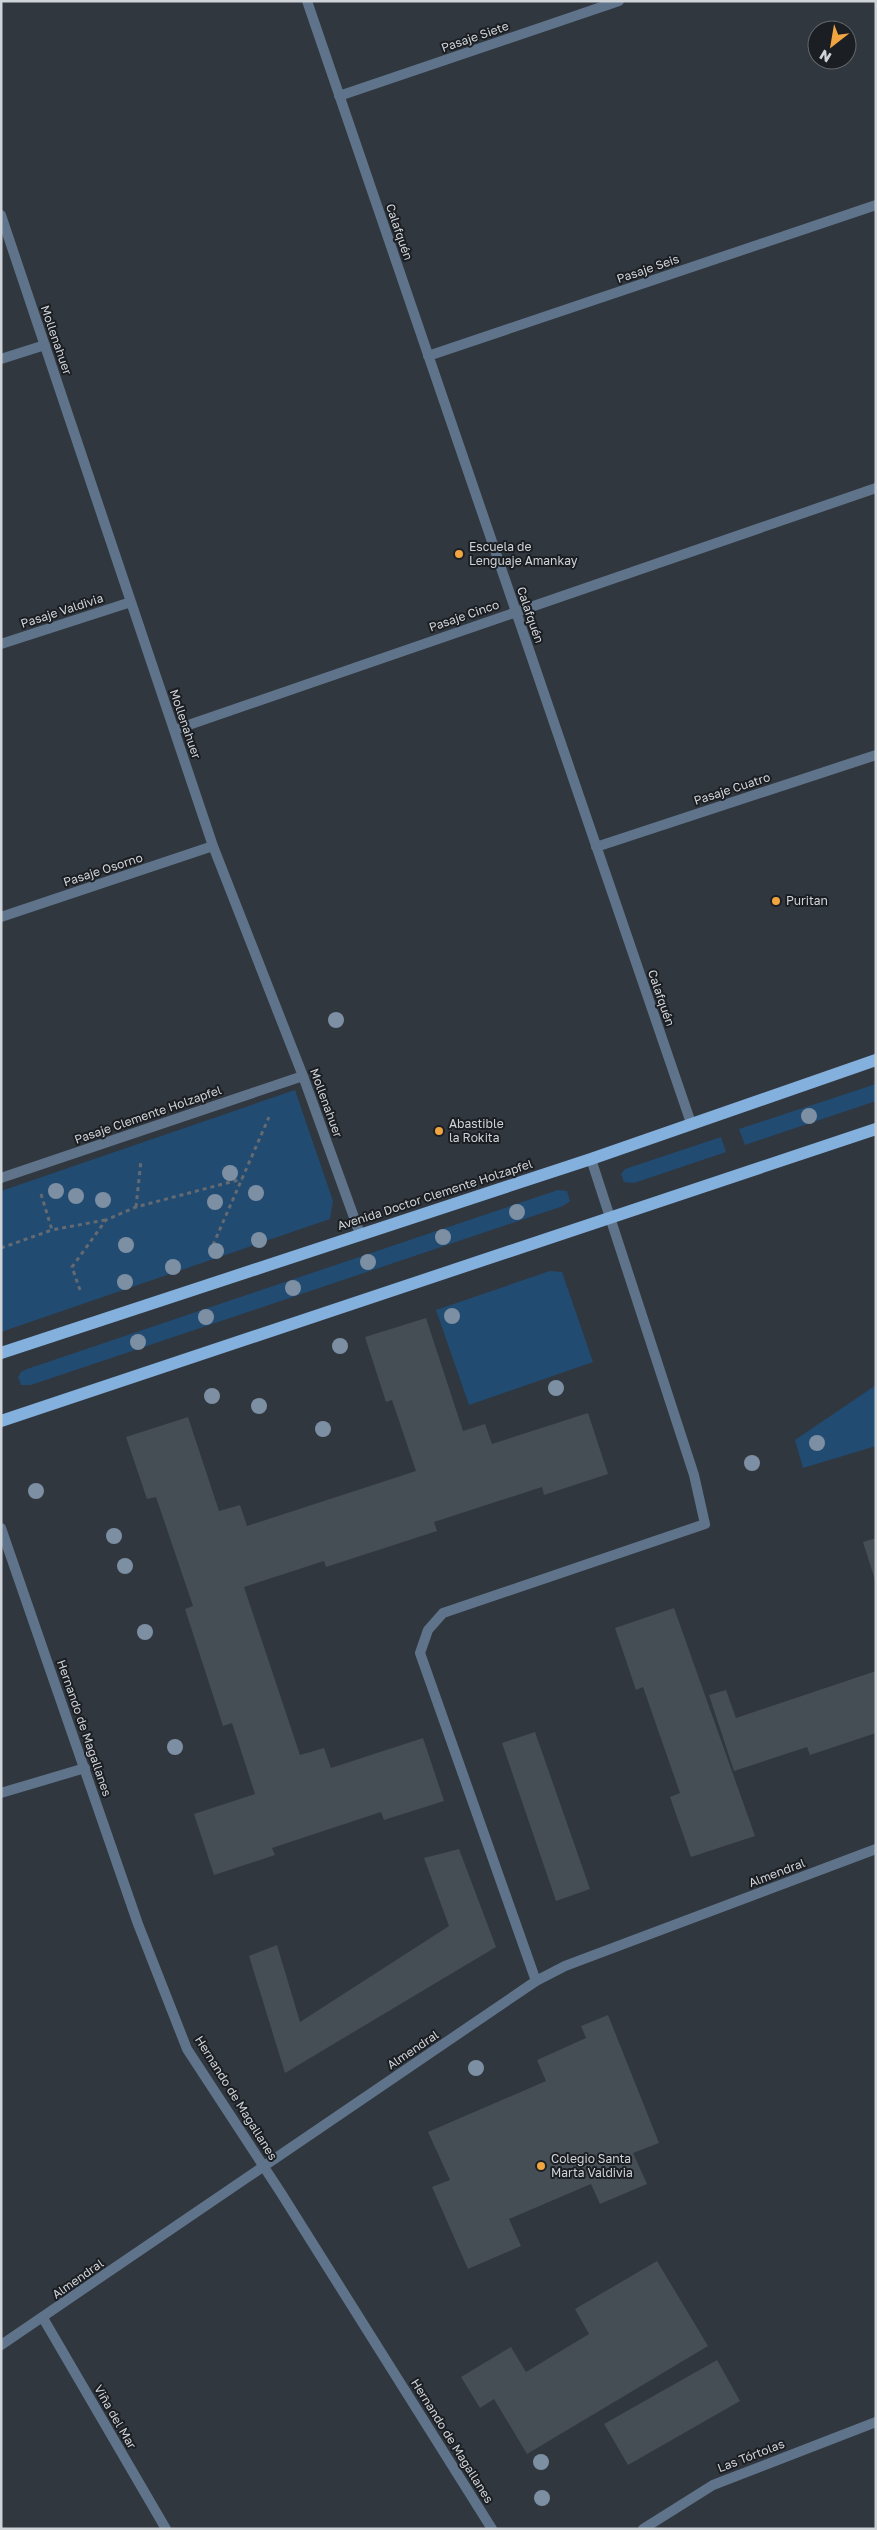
<svg xmlns="http://www.w3.org/2000/svg" width="877" height="2530" font-family="'Golos Text',sans-serif">
  <rect width="100%" height="100%" fill="#30373f"/>
  <path fill="#224b72" d="M876,1084V1101L745,1145L739,1129Z
    M295,1090L333,1201L330,1219L1,1332V1191Z
    M721,1137L726,1152L634,1183L624,1182L621,1174L625,1169Z
    M558,1190L567,1191L570,1201L563,1206L31,1385H21L18,1377L21,1372L27,1369Z
    M550,1271L562,1272L593,1362L469,1405L436,1310Z
    M876,1385V1446L803,1468L795,1440Z"/>
  <path fill="#454d55" d="M426,1318L463,1431L485,1424L492,1444L588,1413L608,1474L544,1495L542,1487L434,1522L437,1531L326,1567L324,1561L244,1587L300,1755L324,1748L331,1768L423,1738L444,1801L384,1820L381,1812L272,1848L275,1855L214,1875L194,1814L255,1794L232,1723L223,1726L185,1609L193,1606L156,1497L147,1499L126,1437L188,1417L219,1511L240,1505L247,1526L416,1471L392,1400L386,1402L365,1337Z
    M876,1538V1580H875L863,1542Z
    M674,1608L755,1836L691,1857L670,1797L680,1793L643,1687L636,1690L615,1628Z
    M876,1671V1733L810,1755L807,1747L734,1771L709,1695L726,1690L736,1718Z
    M535,1732L590,1889L556,1901L502,1743Z
    M459,1849L496,1947L285,2073L249,1956L277,1945L300,2022L449,1926L424,1858Z
    M608,2015L659,2143L633,2153L647,2184L600,2204L591,2184L509,2219L521,2246L468,2269L432,2187L450,2180L428,2132L546,2081L537,2060L586,2038L581,2026Z
    M657,2261L708,2346L527,2454L494,2399L480,2408L461,2377L511,2347L526,2372L589,2334L575,2309Z
    M717,2360L740,2401L628,2465L604,2424Z"/>
  <g fill="none" stroke-linecap="round" stroke-linejoin="round">
    <path stroke="#646a71" stroke-width="3" stroke-dasharray="4 4" stroke-linecap="butt" d="M41,1194L52,1230L105,1220
      M136,1207L141,1160
      M213,1245L269,1117
      M1,1248L52,1230
      M80,1290L72,1267L106,1220L136,1207L242,1179"/>
    <path stroke="#5f748a" stroke-width="10" d="M307,1L691,1123
      M339,96L619,1
      M1,215L213,846L303,1076L360,1234
      M428,356L876,205
      M1,359L45,345
      M1,644L131,602
      M174,730L876,488
      M596,847L876,755
      M1,917L213,846
      M1,1178L303,1076
      M1,1793L85,1768
      M536,1981L420,1653L428,1630L443,1613L705,1524L694,1475L591,1159
      M43,2318L166,2529
      M1,2345L536,1981L565,1966L876,1849
      M643,2529L713,2485L876,2422"/>
    <path stroke="#5f748a" stroke-width="10" d="M1,1528L138,1924L187,2049L281,2193L492,2529"/>
    <path stroke="#84b0dd" stroke-width="12" d="M1,1353L591,1159L876,1060
      M1,1421L876,1129"/>
  </g>
  <g fill="#7d8fa3">
    <circle cx="336" cy="1020" r="8"/>
    <circle cx="809" cy="1116" r="8"/>
    <circle cx="230" cy="1173" r="8"/>
    <circle cx="56" cy="1191" r="8"/>
    <circle cx="256" cy="1193" r="8"/>
    <circle cx="76" cy="1196" r="8"/>
    <circle cx="103" cy="1200" r="8"/>
    <circle cx="215" cy="1202" r="8"/>
    <circle cx="517" cy="1212" r="8"/>
    <circle cx="443" cy="1237" r="8"/>
    <circle cx="259" cy="1240" r="8"/>
    <circle cx="126" cy="1245" r="8"/>
    <circle cx="216" cy="1251" r="8"/>
    <circle cx="368" cy="1262" r="8"/>
    <circle cx="173" cy="1267" r="8"/>
    <circle cx="125" cy="1282" r="8"/>
    <circle cx="293" cy="1288" r="8"/>
    <circle cx="452" cy="1316" r="8"/>
    <circle cx="206" cy="1317" r="8"/>
    <circle cx="138" cy="1342" r="8"/>
    <circle cx="340" cy="1346" r="8"/>
    <circle cx="556" cy="1388" r="8"/>
    <circle cx="212" cy="1396" r="8"/>
    <circle cx="259" cy="1406" r="8"/>
    <circle cx="323" cy="1429" r="8"/>
    <circle cx="817" cy="1443" r="8"/>
    <circle cx="752" cy="1463" r="8"/>
    <circle cx="36" cy="1491" r="8"/>
    <circle cx="114" cy="1536" r="8"/>
    <circle cx="125" cy="1566" r="8"/>
    <circle cx="145" cy="1632" r="8"/>
    <circle cx="175" cy="1747" r="8"/>
    <circle cx="476" cy="2068" r="8"/>
    <circle cx="541" cy="2462" r="8"/>
    <circle cx="542" cy="2498" r="8"/>
  </g>
  <g fill="#f1a540" stroke="#1b1e22" stroke-width="2">
    <circle cx="459" cy="554" r="5"/>
    <circle cx="776" cy="901" r="5"/>
    <circle cx="439" cy="1131" r="5"/>
    <circle cx="541" cy="2166" r="5"/>
  </g>
  <g text-anchor="middle" stroke-width="4" stroke-linejoin="round" paint-order="stroke">
    <g font-size="12" fill="#cfd4d9" stroke="#1b1e22">
      <text transform="translate(475 37) rotate(-19)" y="4">Pasaje Siete</text>
      <text transform="translate(399 232) rotate(71)" y="4">Calafquén</text>
      <text transform="translate(648 269) rotate(-19)" y="4">Pasaje Seis</text>
      <text transform="translate(56 340) rotate(71)" y="4">Mollenahuer</text>
      <text transform="translate(62 611) rotate(-18)" y="4">Pasaje Valdivia</text>
      <text transform="translate(530 615) rotate(71)" y="4">Calafquén</text>
      <text transform="translate(464 616) rotate(-19)" y="4">Pasaje Cinco</text>
      <text transform="translate(185 724) rotate(71)" y="4">Mollenahuer</text>
      <text transform="translate(732 789) rotate(-18)" y="4">Pasaje Cuatro</text>
      <text transform="translate(103 870) rotate(-18)" y="4">Pasaje Osorno</text>
      <text transform="translate(661 998) rotate(71)" y="4">Calafquén</text>
      <text transform="translate(326 1103) rotate(70)" y="4">Mollenahuer</text>
      <text transform="translate(148 1115) rotate(-19)" y="4">Pasaje Clemente Holzapfel</text>
      <text transform="translate(435 1195) rotate(-18)" y="4">Avenida Doctor Clemente Holzapfel</text>
      <text transform="translate(84 1728) rotate(71)" y="4">Hernando de Magallanes</text>
      <text transform="translate(777 1873) rotate(-21)" y="4">Almendral</text>
      <text transform="translate(413 2050) rotate(-34)" y="4">Almendral</text>
      <text transform="translate(236 2098) rotate(58)" y="4">Hernando de Magallanes</text>
      <text transform="translate(78 2279) rotate(-35)" y="4">Almendral</text>
      <text transform="translate(115 2417) rotate(60)" y="4">Viña del Mar</text>
      <text transform="translate(452 2441) rotate(58)" y="4">Hernando de Magallanes</text>
      <text transform="translate(751 2456) rotate(-21)" y="4">Las Tórtolas</text>
    </g>
    <g font-size="12" fill="#cfd4d9" stroke="#1b1e22" text-anchor="start">
      <text x="469" y="551">Escuela de<tspan x="469" dy="14">Lenguaje Amankay</tspan></text>
      <text x="786" y="905">Puritan</text>
      <text x="449" y="1128">Abastible<tspan x="449" dy="14">la Rokita</tspan></text>
      <text x="551" y="2163">Colegio Santa<tspan x="551" dy="14">Marta Valdivia</tspan></text>
    </g>
  </g>
  <rect width="877" height="2530" fill="none" stroke="#cfd4d9" stroke-width="5"/>
  <g transform="translate(832 45) rotate(211)"><circle r="24" fill="#1b1e22" stroke="#63676b"/>
  <path d="M0-4L9 19L0 12L-9 19Z" fill="#f1a540"/>
  <text y="-8" font-size="14" font-weight="bold" text-anchor="middle" fill="#cfd4d9">N</text>
  </g>
</svg>
